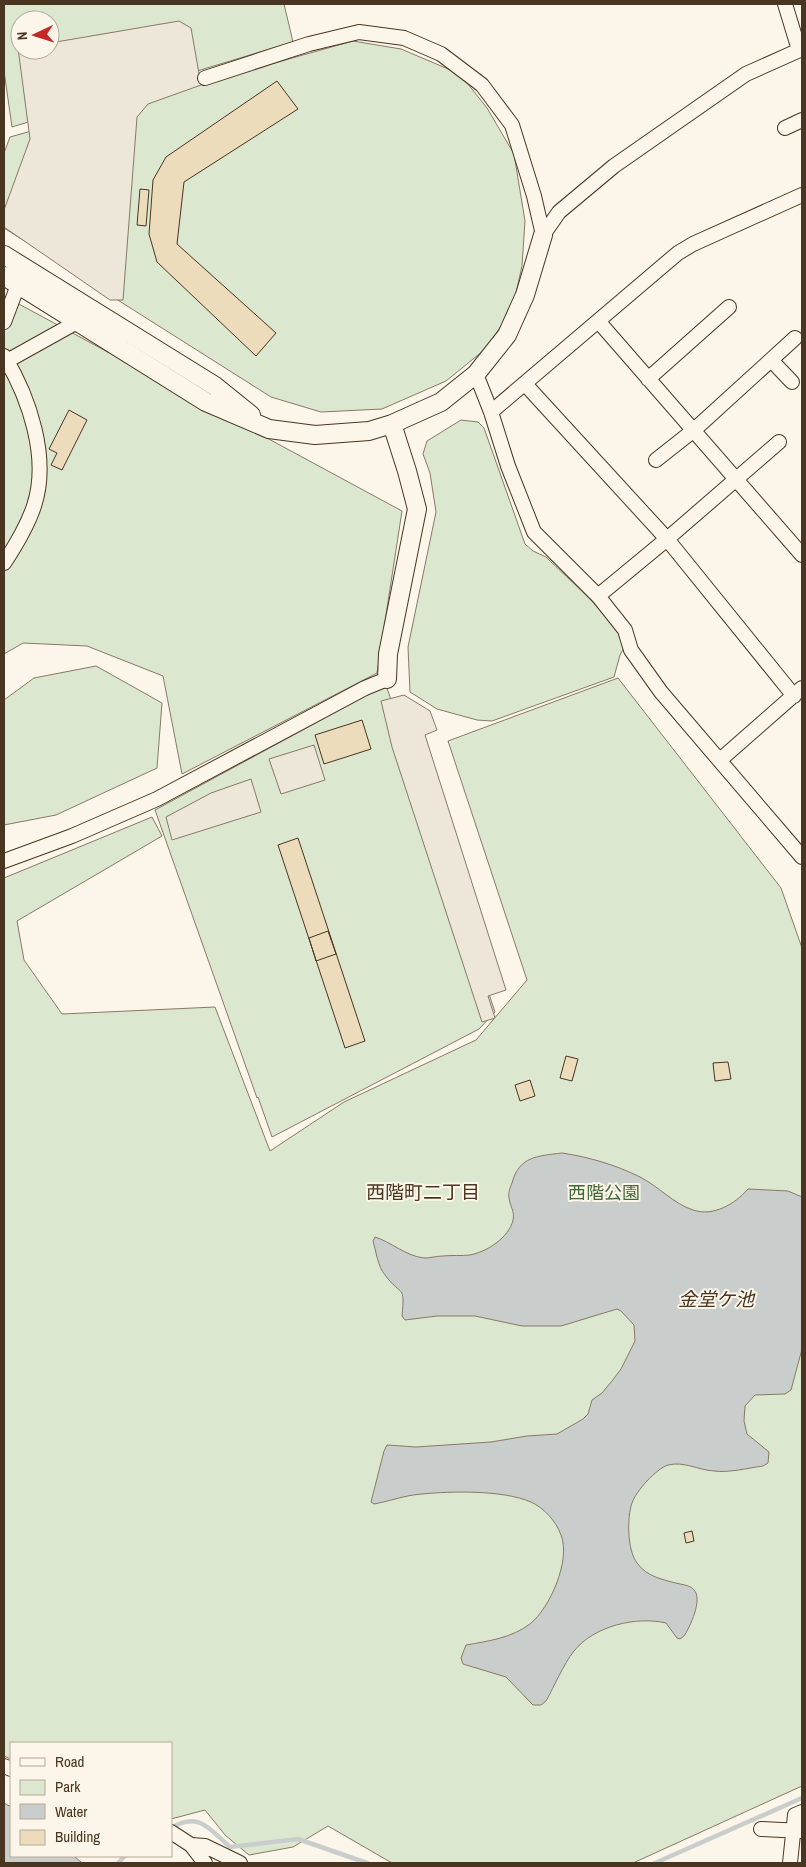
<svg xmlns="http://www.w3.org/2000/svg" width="806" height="1867" font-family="'Archivo Narrow','Noto Sans JP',sans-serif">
  <rect width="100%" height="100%" fill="#fbf6e9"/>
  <path fill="#dce7d0" stroke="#887966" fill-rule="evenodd" d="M4,4H284L293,42L12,127L4,71ZM20,20H50V50H20Z
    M353,41L401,49L460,74L487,108L514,154L525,221L522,266L513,306L488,347L446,381L382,409L321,412L271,397L4,228V153L10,137Z
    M4,296L402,511L377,673L182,774L163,676L87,646L23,643L4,654Z
    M461,420L478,422L484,428L525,544L533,551L546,557C569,580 613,616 625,646L620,655L614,677L492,721L477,720L437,709L410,692L408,647L436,512L430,473L423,454L427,441Z
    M96,666L162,703L157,768L56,815L4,825V700L34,678Z
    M618,678L781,888L802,948V1786L633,1863H392L328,1826L293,1847L249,1855L225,1835L205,1810L171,1819V1743H11V1759L4,1756V878L152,817L162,836L17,921L24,960L62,1014L215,1007L270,1151L344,1102L476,1040L527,980L448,741Z
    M386,685L495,1012L479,1029L272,1137L258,1097L257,1098L155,810Z"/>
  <path fill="#ede7d9" stroke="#887966" d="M179,21L191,28L201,85L148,104L137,117L123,300H110L4,227V210L30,139L18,48H20V50H50V43Z
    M404,695L430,711L437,730L425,735L506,990L488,996L495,1018L482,1022L392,747L381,701Z
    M314,745L325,780L281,794L269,759Z
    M251,779L261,812L172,840L166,817L211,793Z"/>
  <path fill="#c9cecd" stroke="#887966" d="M562,1153C589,1157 616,1165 640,1177C658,1186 674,1204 693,1210C713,1217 735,1204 748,1189L788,1191L802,1197V1349L791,1390L785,1394L755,1395L745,1406L744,1421L747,1434L769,1452L768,1463L763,1466C748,1468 729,1473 714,1471C698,1470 684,1461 668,1465C656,1469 636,1491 632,1503C627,1517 627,1550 637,1563C647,1577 664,1580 680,1584C685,1585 691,1586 694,1590C703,1599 690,1627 684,1636L680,1639L677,1638L666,1623C636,1616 594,1626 574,1651C563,1665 555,1685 546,1701L541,1705H533L506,1677L463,1664L461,1658L466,1645C489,1641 511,1638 530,1624C550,1608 571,1560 561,1535C556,1521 544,1508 531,1502C503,1490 452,1491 422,1494C406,1495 390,1501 374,1504L371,1502L384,1451L387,1445L416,1447L491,1442L527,1436L557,1434L583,1419L588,1414L592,1400L602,1393L612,1381L621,1369L635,1341L634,1325L621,1311L617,1309L561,1326H522L475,1316H437L405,1320L402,1316C405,1283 402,1298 385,1275C378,1267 376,1251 373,1241L375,1237C391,1242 406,1256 424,1258C430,1258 437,1256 443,1256C452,1255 461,1256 470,1255C486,1252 509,1238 513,1220C515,1212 510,1206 509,1198C508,1193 510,1188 512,1183C519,1156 538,1156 562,1153Z
    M4,1803L11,1807V1856H74L82,1863H4Z"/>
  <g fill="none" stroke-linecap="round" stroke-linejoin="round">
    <path stroke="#c9cecd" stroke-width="4.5" d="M171,1828C199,1811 209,1829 230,1847L298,1839L367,1863
      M118,1863L125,1856
      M655,1863L802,1798"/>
  </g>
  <path fill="#ecdcbc" stroke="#4a3520" d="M277,81L298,109L184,182L177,244L276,333L256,356L157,262L149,234L153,180L166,157Z
    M140,189L149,190L146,226L137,225Z
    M69,410L87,420L62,470L51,465L57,453L49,449Z
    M362,720L371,749L324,764L315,735Z
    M298,838L365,1041L345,1048L278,845Z
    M328,931L336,954L316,961L309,938Z
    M566,1056L578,1059L572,1081L560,1078Z
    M728,1062L731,1079L715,1081L713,1063Z
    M530,1080L535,1096L520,1101L515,1085Z
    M692,1531L694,1541L686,1543L684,1533Z"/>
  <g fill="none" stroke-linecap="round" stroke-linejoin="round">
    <g stroke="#4a3520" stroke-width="16">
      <path id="minor" d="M785,4L799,50
        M205,78L309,44L359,32L404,38L441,54L482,85L512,125L534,196L543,235
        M785,128L802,120
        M543,235L559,212L614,166L746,74L802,49
        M4,322L18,285
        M599,322L802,555
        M4,356C29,397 50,458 34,506C27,527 16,545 4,563
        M771,360L792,382
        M7,361L77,322
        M476,374L491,412L508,466L534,532L598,596L625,630L631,650L661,692L802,857
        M648,379L729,307
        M525,384L667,539L794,696
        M491,412L678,253L693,244L802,195
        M656,460L694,430L795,338
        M598,596L667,539L779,442
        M720,760L802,688
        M4,861L72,836L157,799L365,688L387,679
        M4,1766L11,1769
        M761,1829L802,1831
        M171,1832L191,1845L205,1846L240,1863
        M191,1845L205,1863
        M790,1863L795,1815L802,1812"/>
    </g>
    <g stroke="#4a3520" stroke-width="20">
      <path id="tertiary" d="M4,255L215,386L251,415
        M4,276L206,402L269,429L315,435L369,431L392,424L441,402L476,374L507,335L525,295L543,235
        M387,679L388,654L417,509L407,471L392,424"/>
    </g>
    <use href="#minor" stroke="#fbf6e9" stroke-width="14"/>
    <use href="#tertiary" stroke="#fbf6e9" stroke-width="18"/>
  </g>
  <g text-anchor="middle" stroke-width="4" stroke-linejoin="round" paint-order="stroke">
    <g font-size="18" fill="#436837" stroke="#fbf6e9">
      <text x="604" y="1199">西階公園</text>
    </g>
    <g font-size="19" fill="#4a3520" stroke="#fbf6e9">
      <text x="423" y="1199">西階町二丁目</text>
    </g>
    <g font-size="19" font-style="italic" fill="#4a3520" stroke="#fbf6e9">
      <text x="716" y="1306">金堂ケ池</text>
    </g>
  </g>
  <rect width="806" height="1867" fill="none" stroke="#4a3520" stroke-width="10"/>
  <rect x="10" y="1742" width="162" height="115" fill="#fbf6e9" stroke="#b4a999"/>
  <rect x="20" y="1758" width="25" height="8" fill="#fbf6e9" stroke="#b4a999"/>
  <text x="55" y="1767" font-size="15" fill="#4a3520">Road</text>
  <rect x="20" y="1780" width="25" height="15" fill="#dce7d0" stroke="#b4a999"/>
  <text x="55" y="1792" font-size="15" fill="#4a3520">Park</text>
  <rect x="20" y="1804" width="25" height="15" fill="#c9cecd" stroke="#b4a999"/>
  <text x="55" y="1817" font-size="15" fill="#4a3520">Water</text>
  <rect x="20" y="1830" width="25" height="15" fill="#ecdcbc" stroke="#b4a999"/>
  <text x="55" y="1842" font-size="15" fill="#4a3520">Building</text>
  <g transform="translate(35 35) rotate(266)"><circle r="24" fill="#fbf6e9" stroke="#b4a999"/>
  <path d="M0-4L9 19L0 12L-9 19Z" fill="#c62828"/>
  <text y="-8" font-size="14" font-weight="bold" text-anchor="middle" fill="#4a3520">N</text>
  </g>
</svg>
